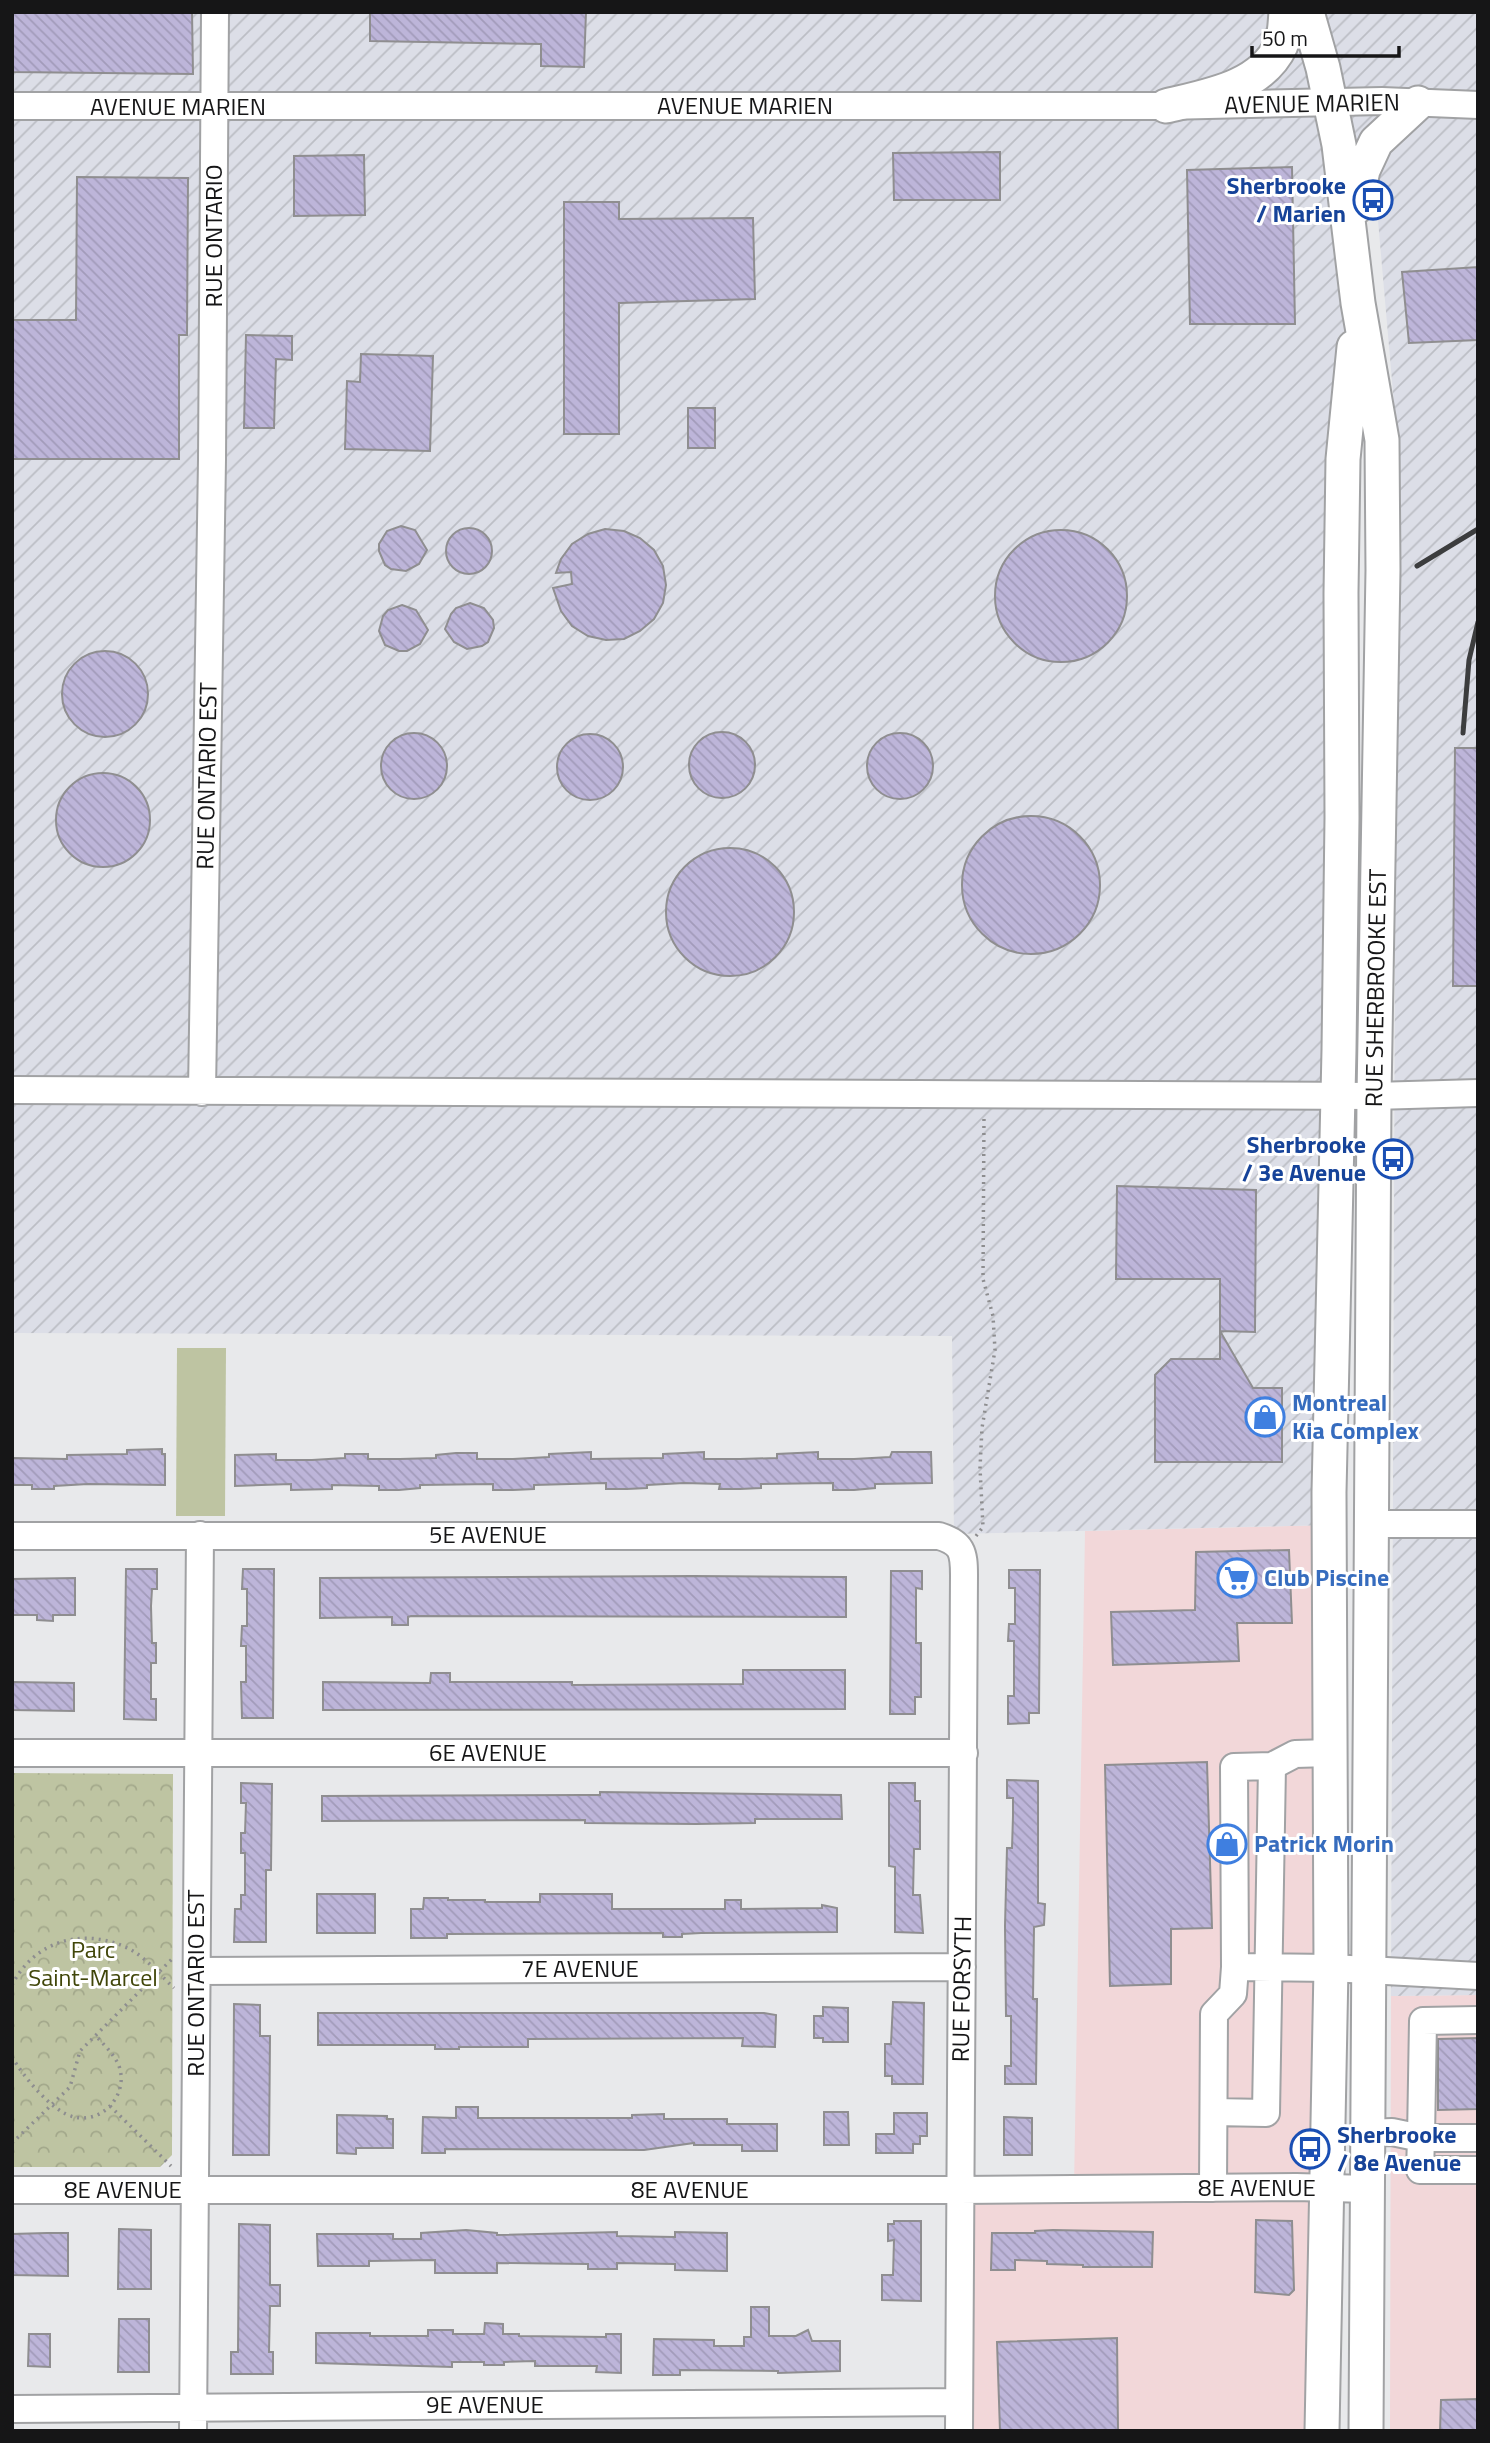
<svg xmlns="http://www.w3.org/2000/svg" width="1490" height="2443" font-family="'Titillium Web',sans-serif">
  <defs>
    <pattern id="industrial-furrows" width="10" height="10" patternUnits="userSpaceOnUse" patternTransform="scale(1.75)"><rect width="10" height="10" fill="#dcdee7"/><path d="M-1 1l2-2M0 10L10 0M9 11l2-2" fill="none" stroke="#bcbec5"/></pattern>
    <pattern id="park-crowns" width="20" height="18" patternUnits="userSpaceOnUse" patternTransform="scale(1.75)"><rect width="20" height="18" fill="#bec4a2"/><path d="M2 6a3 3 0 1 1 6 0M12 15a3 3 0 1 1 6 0" fill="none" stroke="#a3a88b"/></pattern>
    <pattern id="building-back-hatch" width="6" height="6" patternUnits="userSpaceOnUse" patternTransform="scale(1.75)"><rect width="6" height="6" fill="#bdb5d9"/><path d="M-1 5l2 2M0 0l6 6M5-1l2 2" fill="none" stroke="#a29bba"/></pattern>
  </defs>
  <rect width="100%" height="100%" fill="#e8e9eb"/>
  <path fill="#f2d7d9" d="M1329,1525L1318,2431H959L960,2190L1074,2189L1085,1531Z
    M1478,1995V2431H1390L1391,1996Z"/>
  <path fill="url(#industrial-furrows)" d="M12,12H1478V1995L1391,1996L1397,438L1375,186L1381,162L1406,136H1365L1329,1525L954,1534L952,1336L12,1333Z"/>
  <path fill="#bec4a2" d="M177,1348H226L225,1516H176Z"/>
  <path fill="url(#park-crowns)" d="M12,1773L173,1774L172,2155L160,2167H12Z"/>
  <path fill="url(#building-back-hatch)" stroke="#8f8e90" stroke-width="2" d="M12,12H192L193,74L12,72Z
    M370,12H586L584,67L541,66V44L370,41Z
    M1000,152V200H894L893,153Z
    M364,155L365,215L294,216V156Z
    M1292,167L1295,324H1190L1187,170Z
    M77,177L188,178L187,335H179V459H12V320H76Z
    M564,202H619V219L753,218L755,299L619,303V434H564Z
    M1478,267V340L1409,343L1402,272Z
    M246,335L292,336V360L276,359L274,428H244Z
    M361,354L433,356L430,451L345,449L347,381L360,382Z
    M688,408H715V448H688Z
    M401,526L415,530L427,550L419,564L406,571L391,569L385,565L379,551V544L387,531Z
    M446 551a23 23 0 1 1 46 0a23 23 0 1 1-46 0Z
    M605,529L624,531L640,538L654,550L663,566L666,585L663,603L654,619L640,631L624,639L606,640L588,636L572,626L561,611L553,588L572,584L571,572L556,573L561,559L572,544L588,534Z
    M995 596a66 66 0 1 1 132 0a66 66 0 1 1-132 0Z
    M470,603L484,608L493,620L494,628L488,642L482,646L467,649L454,642L445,629L451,614L456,608Z
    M402,605L416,610L428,630L420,644L407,651H399L385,645L379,631L383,616L388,610Z
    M62 694a43 43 0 1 1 86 0a43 43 0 1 1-86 0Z
    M689 765a33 33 0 1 1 66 0a33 33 0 1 1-66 0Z
    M867 766a33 33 0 1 1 66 0a33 33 0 1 1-66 0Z
    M381 766a33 33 0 1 1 66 0a33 33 0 1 1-66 0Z
    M557 767a33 33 0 1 1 66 0a33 33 0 1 1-66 0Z
    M1455,748H1478V986H1453Z
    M56 820a47 47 0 1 1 94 0a47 47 0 1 1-94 0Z
    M962 885a69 69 0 1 1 138 0a69 69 0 1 1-138 0Z
    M666 912a64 64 0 1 1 128 0a64 64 0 1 1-128 0Z
    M1117,1186L1256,1190L1255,1332L1220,1331V1279H1116Z
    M1220,1331L1253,1388H1282V1462H1155V1375L1171,1359H1220Z
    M162,1449V1454H165V1485L88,1484L54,1486V1489H32V1485H12V1458L67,1459V1455L127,1454V1450Z
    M591,1452V1459L663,1458V1454L704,1452V1459H740L777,1458V1454L818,1452V1459H854L890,1457L892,1452H931L932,1483L875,1484V1488L854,1490H833V1483L761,1484V1488L740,1489H719L720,1484L684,1483L647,1485V1488L627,1489H606V1483L534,1485V1489L513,1490H493V1484L420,1485V1488L399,1490H379V1486L332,1485V1489L291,1490V1484L235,1486V1455L276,1454V1460H312L345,1458V1454H368V1459H400L436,1458V1455L456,1453H477V1459H513L549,1457V1454Z
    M1289,1550L1292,1623H1237L1239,1661L1113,1665L1111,1612L1195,1610L1196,1552Z
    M126,1569H157V1589H152L151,1606L152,1643H156V1663H151V1699H156V1720L124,1719Z
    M243,1569H274L273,1718H242L241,1682H246V1646H241L242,1626H247V1589H242Z
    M1009,1570H1040L1039,1713H1029V1723L1008,1724V1696H1014V1641H1008L1009,1624H1015V1588H1009Z
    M891,1571H922V1589L916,1588V1643H921V1697H915V1714H890Z
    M693,1576L846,1577V1617L411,1616L408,1617V1625H392V1617L320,1618V1578Z
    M75,1578V1615H53V1621L37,1620V1615H12V1579Z
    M743,1670H845V1709L323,1710V1682L430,1683L431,1673H450V1682H572V1685L743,1684Z
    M12,1682L74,1683V1711L12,1710Z
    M1207,1762L1212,1928L1171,1929V1984L1110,1986L1105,1765Z
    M1007,1780L1038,1781V1903L1045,1904L1044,1925L1034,1927L1033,1999H1037L1036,2084H1005V2066H1011V2016H1006L1005,1926L1007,1848H1012L1013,1816V1798H1007Z
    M241,1783L272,1784L271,1870H266V1942H234L235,1909H241V1895H245V1853H241V1833H245L246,1803H241Z
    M889,1783H915V1801H920V1849H914L913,1895H920L923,1933L895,1932V1867L889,1866Z
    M600,1792L841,1795L842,1819H755V1823L696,1824L585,1823V1820L322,1821V1796L585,1795H600Z
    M317,1894H375V1933H317Z
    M540,1894H612V1909H725V1900H741V1909L822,1908V1905L837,1908V1932L701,1933L682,1934V1937H663V1933L447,1934V1938H411V1909H423L424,1898H448V1900H485V1902H540Z
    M893,2002L924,2003L923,2084H892V2076H885V2044H891Z
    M234,2004L260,2005V2036H270L269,2155H233Z
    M823,2007L848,2008V2042H823V2038H814V2016H823Z
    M318,2013H764L776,2015L775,2047L742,2046L743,2038L528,2039V2047H459V2049H435V2045H318Z
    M1478,2038V2109L1438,2110V2039Z
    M456,2107H478V2118H632V2115L664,2114V2119H727V2124H777V2151H742V2145H694V2143L644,2150L445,2149V2153H422L423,2117L456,2118Z
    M824,2112H848L849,2145H824Z
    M894,2113H927V2136H920V2144H913V2153H876V2134H894Z
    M337,2115L387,2116V2119H393V2148H356V2154L337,2153Z
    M1004,2117L1032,2118V2155H1004Z
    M1256,2220L1292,2221L1294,2290L1289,2295L1255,2292Z
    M894,2221H921V2301L882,2300V2275H893L894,2240L888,2241V2224H894Z
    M239,2224L270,2225V2285H280V2306H270L269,2352H273V2374H231V2352H238Z
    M119,2229L151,2230V2289H118Z
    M466,2230L497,2233V2235L617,2232V2236L675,2237V2232L727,2233V2271L675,2270V2264L617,2263V2269H588V2264L497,2263V2273H435V2260L369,2261V2266H318L317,2234H393V2239H421V2233Z
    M1053,2230L1153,2232L1152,2267H1083V2265L1047,2264V2261L1015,2260V2270H991L992,2233H1035V2231Z
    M47,2233H68V2276L12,2275V2234Z
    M751,2307H769V2336H796L808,2330L812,2341H840V2371L778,2373V2371L680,2370V2375H653L654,2339L714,2340V2346H744V2337H751Z
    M119,2319H149V2372H118Z
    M485,2323L503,2324V2334H519V2336L606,2337V2334H621V2373L596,2372L597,2366H535V2361L504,2362V2365H484V2362H452V2367L316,2363V2333H370V2336H428V2330H453V2334H484Z
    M29,2334H50V2367L28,2366Z
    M1117,2338L1118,2431H1000L997,2342Z
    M1478,2399V2431H1440L1441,2400Z"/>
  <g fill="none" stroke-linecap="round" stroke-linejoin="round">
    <g stroke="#a1a2a4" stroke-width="30">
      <path id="minor" d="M12,106H1166L1382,101L1478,105
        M12,1090L1374,1096L1478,1093
        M202,1092L212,460L215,12
        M1371,1524H1478
        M12,1536H939C962,1543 964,1552 964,1575L959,2431
        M12,1753H964
        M1235,1967L1234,1767L1272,1766
        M197,1971L962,1967
        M1214,2112L1266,2113L1272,1766L1295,1754L1330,1753
        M1367,2133L1392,2132L1421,2138L1423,2021L1478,2020
        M1478,2138H1421L1420,2170H1478
        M1213,2188L1214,2014L1233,1994L1235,1967L1331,1968L1478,1976
        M12,2190H960L1296,2187L1367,2189
        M12,2409L959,2402
        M193,2431L200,1535"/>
    </g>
    <g stroke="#a1a2a4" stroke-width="37">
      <path id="major" d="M1307,12L1323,68L1339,145L1358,303L1382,440L1383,570L1374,1096L1366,2431
        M1166,106C1207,96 1261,88 1281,45C1285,36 1285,23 1286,12
        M1355,208L1363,170L1376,142L1418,103
        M1322,2431L1331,1968L1329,1492L1339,1050L1342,818L1341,593L1343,459L1354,347"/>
    </g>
    <path stroke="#8d8d8f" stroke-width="3.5" stroke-dasharray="2 5" stroke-linecap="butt" d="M976,1536L983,1527L980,1468L982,1428L995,1350L993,1316L983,1279L984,1115
      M12,1985C36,1938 88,1926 133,1951C148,1960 161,1976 174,1988
      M12,2057C23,2076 52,2112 74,2117C103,2124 129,2094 119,2066C114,2054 104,2045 96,2036
      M110,2106L171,2166
      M12,2143L70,2087L80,2051L173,1958"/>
    <use href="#minor" stroke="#fff" stroke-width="26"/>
    <use href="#major" stroke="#fff" stroke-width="33"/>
    <path stroke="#3c3d3e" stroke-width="5" d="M1417,566L1478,529
      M1463,733L1469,660L1478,622"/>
  </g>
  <defs>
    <g id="bus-ring" transform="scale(2.0125)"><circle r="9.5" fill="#fff" stroke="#1a4fb4" stroke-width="1.5"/><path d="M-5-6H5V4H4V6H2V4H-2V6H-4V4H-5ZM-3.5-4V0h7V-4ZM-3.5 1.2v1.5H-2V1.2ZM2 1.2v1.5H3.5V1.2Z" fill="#1a4fb4"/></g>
    <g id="shop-ring" transform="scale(2.0125)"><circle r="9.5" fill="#fff" stroke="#3f7fe0" stroke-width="1.5"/><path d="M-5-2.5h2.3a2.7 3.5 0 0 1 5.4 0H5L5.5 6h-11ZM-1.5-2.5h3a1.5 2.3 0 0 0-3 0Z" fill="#3f7fe0"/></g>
    <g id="supermarket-ring" transform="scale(2.0125)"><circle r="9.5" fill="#fff" stroke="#3f7fe0" stroke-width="1.5"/><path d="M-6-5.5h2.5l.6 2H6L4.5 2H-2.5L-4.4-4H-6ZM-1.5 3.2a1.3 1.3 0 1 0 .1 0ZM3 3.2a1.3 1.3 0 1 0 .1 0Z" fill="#3f7fe0"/></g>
  </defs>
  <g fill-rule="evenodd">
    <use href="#bus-ring" x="1373" y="200"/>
    <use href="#bus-ring" x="1393" y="1159"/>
    <use href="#shop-ring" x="1265" y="1417"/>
    <use href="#supermarket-ring" x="1237" y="1578"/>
    <use href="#shop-ring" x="1227" y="1844"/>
    <use href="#bus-ring" x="1310" y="2149"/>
  </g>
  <g text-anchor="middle" stroke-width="6" stroke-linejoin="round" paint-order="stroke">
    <g font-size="24" fill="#161617" stroke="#fff">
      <text transform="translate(1312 104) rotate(-1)" y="8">AVENUE MARIEN</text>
      <text x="745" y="114">AVENUE MARIEN</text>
      <text x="178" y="115">AVENUE MARIEN</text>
      <text transform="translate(214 236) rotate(-90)" y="8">RUE ONTARIO</text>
      <text transform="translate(207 776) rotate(-89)" y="8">RUE ONTARIO EST</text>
      <text transform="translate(1376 988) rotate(-89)" y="8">RUE SHERBROOKE EST</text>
      <text x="488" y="1543">5E AVENUE</text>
      <text x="488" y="1761">6E AVENUE</text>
      <text x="580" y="1977">7E AVENUE</text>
      <text transform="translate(196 1983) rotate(-90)" y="8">RUE ONTARIO EST</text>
      <text transform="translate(962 1989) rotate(-89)" y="8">RUE FORSYTH</text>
      <text x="1257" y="2196">8E AVENUE</text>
      <text x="123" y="2198">8E AVENUE</text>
      <text x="690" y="2198">8E AVENUE</text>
      <text x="485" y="2413">9E AVENUE</text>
    </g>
    <g font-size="24" font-weight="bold" fill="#164399" stroke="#fff" text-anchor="end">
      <text x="1346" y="194">Sherbrooke<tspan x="1346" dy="28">/ Marien</tspan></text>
      <text x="1366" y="1153">Sherbrooke<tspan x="1366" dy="28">/ 3e Avenue</tspan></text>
      <text x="1337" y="2143" text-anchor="start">Sherbrooke<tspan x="1337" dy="28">/ 8e Avenue</tspan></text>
    </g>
    <g font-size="24" font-weight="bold" fill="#366cbe" stroke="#fff" text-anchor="start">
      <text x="1292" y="1411">Montreal<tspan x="1292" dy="28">Kia Complex</tspan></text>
      <text x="1264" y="1586">Club Piscine</text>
      <text x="1254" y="1852">Patrick Morin</text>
    </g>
    <g font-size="24" fill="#404609" stroke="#fff">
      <text x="93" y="1958">Parc<tspan x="93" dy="28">Saint-Marcel</tspan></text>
    </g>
  </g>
  <rect width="1490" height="2443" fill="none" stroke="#161617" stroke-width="28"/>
  <path d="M1252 46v10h147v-10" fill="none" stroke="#161617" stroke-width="3.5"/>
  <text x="1262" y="46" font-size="21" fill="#161617" stroke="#ffffff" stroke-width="5" paint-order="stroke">50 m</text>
</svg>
